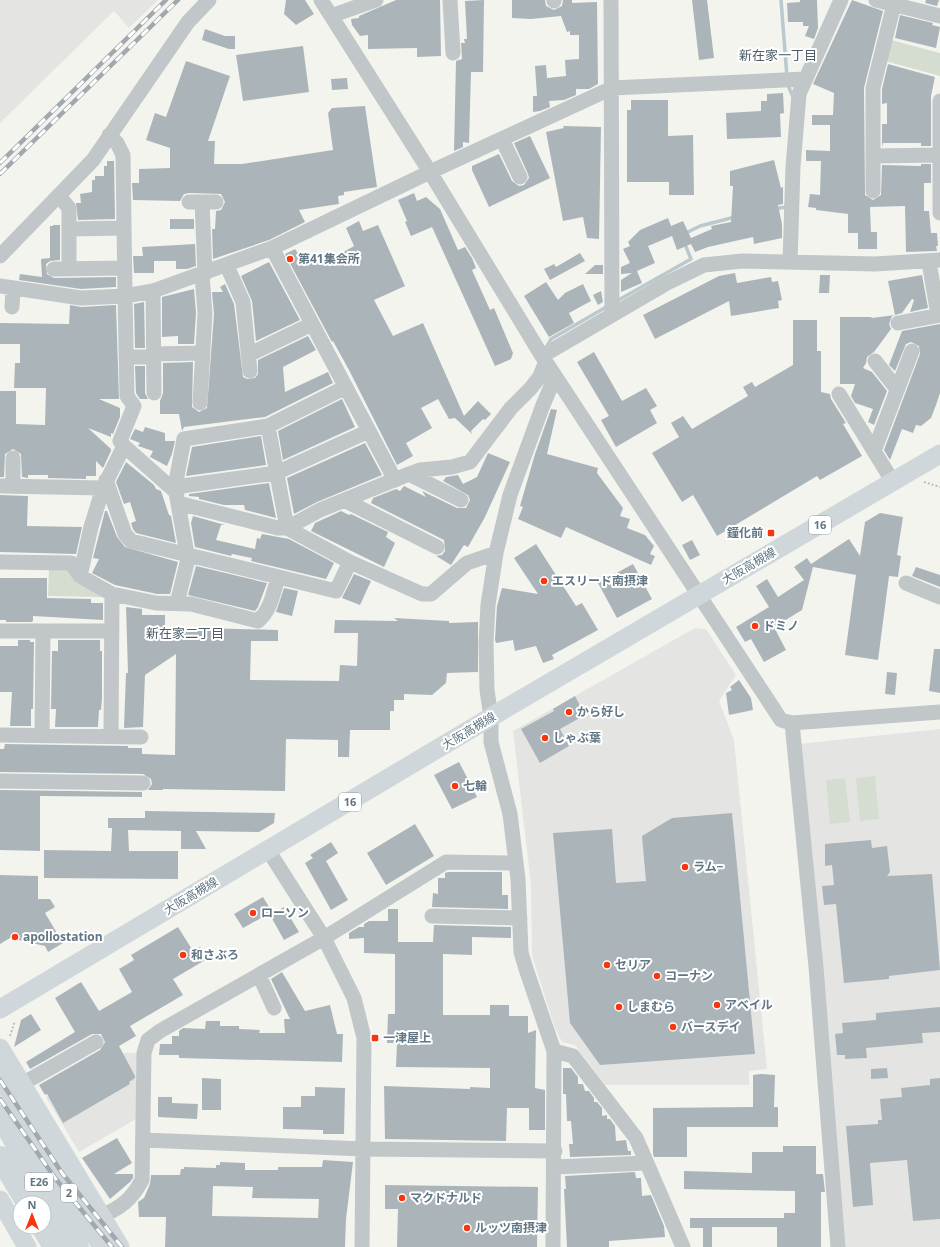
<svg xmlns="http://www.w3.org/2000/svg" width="940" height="1247" font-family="'Open Sans','Noto Sans JP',sans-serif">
  <rect width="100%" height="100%" fill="#f4f4ef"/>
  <path fill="#e4e5e3" d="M0,0H158L129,28L114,11L0,123Z
    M695,628L706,629L736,675L719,701L734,740L767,1069L749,1071V1085H605L575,1045L562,1042L555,1028L532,956L531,885L513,731Z
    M940,729V1247H845L798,744Z
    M123,1053H137L136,1119L79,1152L46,1097Z"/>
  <path fill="#d5dcd0" d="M891,40L940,53V76L885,61Z
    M49,569H70L102,597L48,596Z
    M875,776L879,819L860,821L856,778Z
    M845,778L850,822L830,824L826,780Z"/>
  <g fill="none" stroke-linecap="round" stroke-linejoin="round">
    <path stroke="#bac9cd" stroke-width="3.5" d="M781,0L787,77
      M787,83L793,97
      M774,209L786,207V205
      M684,234L700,226L735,217
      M615,302L691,259L684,242
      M547,346L551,339L608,306
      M535,373L540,361"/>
  </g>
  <path fill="#abb5b9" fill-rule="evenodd" d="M286,0H305L314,14L296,25L284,14Z
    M396,0H440L441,56L417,57V48L368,49V35L360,36L352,25L351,19L359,18V16Z
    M484,0L483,72H471L469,143L463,142V147L454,151L456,61L462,59L461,43H465L464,39H467L465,1Z
    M512,0H545L546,6L554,10L562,6L563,0H572V3L597,2L598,84L589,89H576V95L564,100L549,101L550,107L540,111L533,112V96H537L535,66L546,65L547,78L566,76L565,60L579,59V35H570V31L567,32L561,16L531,19L512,18Z
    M692,0H707L714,58L699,60Z
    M800,0H817L818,28L814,39L805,36L809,26H803V22H788L787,3L800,2Z
    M852,0L883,11L864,88L865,195L873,200L881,195L882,165L921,166V164H931V183H924V211H929L931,233H937L938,246H936L937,251L906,252L905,206L870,207L871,232H877V249H858V233H848V214L816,210V208L808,207L810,194L820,195L821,161H806V150L830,151V125H812V115H833L834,93L813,84Z
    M926,0H939L937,6L925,3Z
    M900,15L933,23L932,25L940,27L936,48L895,38Z
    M205,29L225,36H235V49H229L202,40Z
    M303,46L309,92L243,101L236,55Z
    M186,61L230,76L208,141H215L214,164H242L333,150L328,113L332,108L365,106L377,187L344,192V195L338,196L339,204L299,210L305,222L269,240L213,259L212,229H215L216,211L221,210L225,202L221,194L189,193L184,194L180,201L133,200L132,183H139V169L170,168V148L146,140L155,113L166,117Z
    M888,64L935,77L931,96V146H921V143H883L882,147V124H887V103L882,104V89Z
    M347,78L348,89L332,90L331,79Z
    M783,93L784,113L780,114L781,137L727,139L726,113L761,111V101H767V94Z
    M631,100H668V136L693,135L694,195H669V182H627V110H631Z
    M563,126L601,127L599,239L587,238L583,217L563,221L546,132L564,128Z
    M530,136L550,178L489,207L472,170V166L499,154L512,181L519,186L524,185L529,178L528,174L514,143Z
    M774,160L781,188L783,187V204L778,205L782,224V238L754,244L753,237L708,247L695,252L691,244L677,250L672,236L648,246L655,263L637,271L642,283L621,292V280L632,273L621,274V267L630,263L623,249L630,246L628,242L640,230L668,218L671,226L683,221L691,238L712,229L711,226L731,222L733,186H730V171Z
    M107,161H114L115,219L78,220L76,203H81L80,194L92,192V180H95V176H104V166H107Z
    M414,193L417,201L426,197L440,209L458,250L465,247L472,258L476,268L472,270L490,310L494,308L513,353L511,359L495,366L432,227L411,236L405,222L407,221L398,200Z
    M170,219H194V229H170Z
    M359,221L363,231L378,225L405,286L374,300L393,336L423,323L464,416L478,401L491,414L485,420L483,419L471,431L472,434L455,418L449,419L438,399L421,408L432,428L406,443L413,456L397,465L349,370L333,341L332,342L285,254L295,249L301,258L305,256L308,263L329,251L333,258L354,246L346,228Z
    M53,225H60V260L50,261L46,264L47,274L54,278L116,277V287L81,289L19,280L20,274L42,277L41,259L50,258V226H53Z
    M195,244L196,266L187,269H176V261H154V273H134L133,256H143L142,247Z
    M580,253L585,261L550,280L544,269L554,264L556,267Z
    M269,262L300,320L256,341L252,301L241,276Z
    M595,265H603V274H585Z
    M735,273L737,283L771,277L772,282L778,281L782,300L778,301L779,308L731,316L729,301L655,339L643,315L719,276Z
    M820,275H830L829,293H819Z
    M922,275L928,308L910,312L914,300L912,299L902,313L892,316L889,324L891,329L874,352L867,357L866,363L863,368L872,372L887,391L874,425L868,422L873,409L855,403L851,396L855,384H840V317H871L872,318L895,315L888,281Z
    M546,282L558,300L565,293L583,284L591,301L569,313L574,323L549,337L524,296Z
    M225,284L234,304L243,377L247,379L255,378L258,374V360L308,336L316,350L283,367L285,392L328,372L333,383L265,417L184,427L182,431L179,414H160V401L163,393V363L193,362L192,407L199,412L207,408L214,314L212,292H223L220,287Z
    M194,289L196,313L194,344H178V336L162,337V297Z
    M601,291L603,302L598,305L593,295Z
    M144,302L145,348H135L134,304Z
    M70,305L81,307L116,305L119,399H99L120,408V417L113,434L111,433V437L88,428L111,449V451L103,468L96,461V476H86V479L48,478V475H28V478L22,477L21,454L13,449L5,454L4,477H0V391H16V424L45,425L46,388H14L15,363H20V344H0V323L69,324Z
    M793,320H817V351H821V392L830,394L831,399L846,423L843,424L862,456L820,480L817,476L717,536L693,495L682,502L652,453L679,437L671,423L683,416L692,429L748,396L743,387L752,382L755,387L793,365Z
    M940,324V393L936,405L931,418L921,426L916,425L913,433L902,429L890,460L884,450L920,354L919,346L911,342L906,344L895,371L889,365L902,331Z
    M594,352L622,401L646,388L657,406L650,410L657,423L616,447L601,420L609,416L577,362Z
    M135,366H145V393L148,399H140L136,393Z
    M342,399L355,427L283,460L278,431Z
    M551,409L557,410L547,454L598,468L597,473L623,508L620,516L630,519L627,528L645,535L654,546L650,554L655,556L651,565L566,527L561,538L518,519L523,507L520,506L535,454Z
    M145,427L165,433V441H175L172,454L167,466L150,457L153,451L138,446L140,443L130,439L135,429L143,432Z
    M261,436L266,465L186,476L192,447Z
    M365,443L382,475L317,502L294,514L287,478Z
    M488,453L510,462L485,517L468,547L464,545L451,565L436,556L442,555L445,551L444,540L371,503L373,498L396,489L400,491L404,486L426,497L422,491L457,508H466L470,500L468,495L443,481L446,477L458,475L463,484L477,477Z
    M126,462L154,485L156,489L161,491L169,515L171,516L176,543L136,533L133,529L131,523L136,521L130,502L124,504L116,482Z
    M269,483L276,518L245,510L244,505H224L199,499V497L189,496V494Z
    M0,495L28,496L27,526L82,527L76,554L0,552Z
    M105,511H107L117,537L125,547L178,562L170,594H157L115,585L92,573L99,559L93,558Z
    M341,511L349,515L351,514L388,532L386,537L395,543L384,567L311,531L315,523Z
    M880,513L903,517L897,555L901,556L898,577L889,576L878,660L845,655L856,575L813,567L802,610L774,627L786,650L764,662L751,639L745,642L736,627L769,607L756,586L767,579L778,597L804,580L794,567L807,558L811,564L849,539L860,556L865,522Z
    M193,516L225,525H221L216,540L255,549L257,538L260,539L262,534L289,539L334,563L326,579L251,561L252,558L232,554L231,556L195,547L191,523Z
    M692,540L700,555L690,560L682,545Z
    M536,544L576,606L582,603L598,630L552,655L554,659L543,663L536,646L515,651L513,640L496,643L495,640L497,606L502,588L538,594L514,558Z
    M633,564L652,599L617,618L598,583Z
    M196,566L267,583L258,607L255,611L188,595Z
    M916,567L940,575V587L912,576Z
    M354,574L371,581L360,605L342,598Z
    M0,578H47V598L91,599V603H103V620L33,616V621L31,622H6V620H0Z
    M284,588L298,591L292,616L276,612Z
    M126,607L142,609V615H165V627L278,630V641H251L250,680L339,681L340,665L357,666L358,633H334L335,620L398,621L394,618L449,621V623L478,622V672L447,673L446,683L432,695L404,694V700H394V711H390V730H350L349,757H338V740L286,739L285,791L163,789V790H148L152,784L151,779L143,774L0,772V749H4L5,744L128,746V748H142V754L175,755L176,654L145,675L143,727L124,728L126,673H128Z
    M18,640H30V642H34L33,709H31V726H10L12,692H0V646H18Z
    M58,640H100V651H102V699L101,710H99L98,727H55L56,709H51L52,651H58Z
    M934,649H940V693L929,691Z
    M887,672L897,673L895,695L885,694Z
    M739,680L751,698L753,710L729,715L726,693L732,690L730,687Z
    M575,696L585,715L560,729L569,746L540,763L521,729L554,711L553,709Z
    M459,762L477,797L452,809L434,775Z
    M0,790L142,792V797L40,796V851L0,850Z
    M145,811L275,813L274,823L259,832L196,831L206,849H181V831L128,830L129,851H178V879L44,878V850L111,851L112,828H108V818H145Z
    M732,813L755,1054L600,1065L570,1023L553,833L612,829L616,883L646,881L642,836L672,818Z
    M415,824L434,856L386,885L367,853Z
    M871,840L872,848L887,846L890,872L887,876L932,874L940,970L889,976V979L844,983L836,904L824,905L822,886L834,885L832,865L825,866V844Z
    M331,842L338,853L326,861L348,900L331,910L305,863L313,858L310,855Z
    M448,872H502V895H508V909L432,907L433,893L438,894V878H445V873Z
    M0,875L38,876V899H50L55,907L45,913L63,943L48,952L45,946L10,938L0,944Z
    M263,897L272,912L243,928L234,914Z
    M284,907L299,932L284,940L270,915Z
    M388,909H398V942H433L434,925L511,927V938L472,937V955L443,954V1015H490V1005H509V1016H528V1033L536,1030L535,1088L545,1090V1130H529V1108H507L506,1141L385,1139L384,1086L470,1089V1087L490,1088V1068L396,1067L397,1043H387L388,1014H395V954L364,953V938L349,939V933L359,927H364V924L369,921H388Z
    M178,927L193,951L200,947L207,959L173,979L183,995L130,1026L136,1036L119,1046L135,1076V1078L129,1082L130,1084L63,1123L47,1094L45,1095L39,1085L100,1050L105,1042L101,1034H92L30,1069L26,1062L75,1032L55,998L81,982L99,1011L132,992L119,969L134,960L131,955Z
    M282,972L305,1011L330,1005L337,1034H343L342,1062L179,1058V1055H159L160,1044H172V1036H179V1031L183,1028L205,1029L206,1021H220V1026H239V1029L260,1030L259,1033H285L284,1019H290L271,979Z
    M940,1007V1032L922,1033L923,1043L866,1048L867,1058L845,1059V1055H837L835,1034L843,1033L842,1023L876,1020V1013Z
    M31,1014L41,1030L14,1047L21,1020Z
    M563,1068H571L578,1077V1084H583L585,1091H589L594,1098V1102H597L602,1108V1116L607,1115V1119H610L615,1126L616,1141L626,1140L628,1151H631V1155L570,1157L569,1144H573L571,1121H567L566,1094H563Z
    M887,1068L888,1078L871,1079V1069Z
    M761,1074L775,1075L774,1107H778V1127H687V1157H654L653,1154V1108L753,1107V1075Z
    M202,1078L221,1079V1110H202Z
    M940,1078V1219L913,1221L907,1160L870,1163L873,1205L853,1207L846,1126L878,1124V1120H882L880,1099L902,1097L901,1088L930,1085V1079Z
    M315,1087L345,1088L344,1134H323V1130L283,1129V1107H301V1096H315Z
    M158,1097H172V1103L198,1104L197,1119L158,1117Z
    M117,1138L132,1163L114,1174H133V1178L130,1182L110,1199L82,1158Z
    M783,1146H816V1174H823L825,1192H821V1247H777V1227H712V1247H703V1228H690V1218H784V1213H795V1191L684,1189V1171L752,1173V1152H783Z
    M323,1160L353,1162L346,1219L345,1247H165L166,1217H139L138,1202L144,1198L150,1184L151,1175H180L181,1169H184V1167L216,1168V1165H220V1162L245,1163V1170H278V1167H322ZM213,1186L253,1187L252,1198L319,1199L318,1218L212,1216Z
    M635,1172L636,1178H641L642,1196L651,1195L664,1226L665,1237L609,1241V1247H567L564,1189H566L565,1176Z
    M385,1185L538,1187L537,1247H397L398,1209H385Z"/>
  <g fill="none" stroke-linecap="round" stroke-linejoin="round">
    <path stroke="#bcbfc1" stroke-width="2" stroke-dasharray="2 2" stroke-linecap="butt" d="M924,482L940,487
      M10,1036L15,1021"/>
    <path stroke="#c1c6c9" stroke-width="15" d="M321,0L430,172L542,356L781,720L792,723L940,712
      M450,0L453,53
      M554,0V1
      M611,0L612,315
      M876,0L940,16
      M331,16L376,0
      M940,101V213
      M109,135L117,143L123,155L125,296L153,291L272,248L430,172L612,88L805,79
      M502,139L520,177
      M873,156L940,155
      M873,191V88L894,4
      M59,196L69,208V269
      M189,202H216
      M202,202L205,274
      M69,229L124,228
      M272,248L395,480
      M0,256L93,160L188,22L209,0
      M790,262L793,167L799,94L841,0
      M929,262L938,315
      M227,266L243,302L250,371
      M54,269L124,268
      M0,286L81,298L125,296L127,396L134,406L120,441L124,446L103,488L91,527L80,576
      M153,291L154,393
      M12,307L13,289
      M898,323L940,315
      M154,354L203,353
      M248,355L312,324
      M542,356L667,283L704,265L742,261L875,264L940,260
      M126,357H154
      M875,361L897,389
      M839,394L893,482
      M200,403L205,313L202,275
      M268,426L287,528L350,562L422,594H431L467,563L496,553
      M124,446L177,493
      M874,451L912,351
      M13,458V486
      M409,474L461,500
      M106,480L125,534L131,541L336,591L350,562
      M0,486L103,488
      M175,487L276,473L369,431
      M346,501L437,547
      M178,503L278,528H287L320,510L409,474L420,470L452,467L470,462L511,408L531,388L548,366
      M0,562L71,563L80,576L112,594L156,603L191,604L258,621C271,610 273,593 278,578
      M906,583L940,597
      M177,603L188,559L175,487L184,439L268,426L346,387
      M0,631H112
      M792,723L816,967L838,1247
      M0,735L141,737
      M42,736L43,632
      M111,737L112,594
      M0,781L143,783
      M268,850L324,938L354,998L364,1038L362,1247
      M432,916L520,918
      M259,975L274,1008
      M554,1051L573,1056L636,1138L683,1247
      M22,1084L96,1042
      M143,1140L364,1149L555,1151
      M555,1167L646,1163
      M100,1216C120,1209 132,1199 142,1180L144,1053L148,1040L160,1031L324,938L446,862L516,863
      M553,1247L554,1051L526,969L521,952L518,879L510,814L491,742V717L487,690L486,643L488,605L496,553L510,495L543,405L555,377"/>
    <path stroke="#d0d7da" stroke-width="19" d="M0,1009L491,717L940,454
      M0,1048L120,1247
      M0,1075L36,1139L102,1247
      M0,1200L27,1247"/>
    <path stroke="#d0d7da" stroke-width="22" d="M0,1116L78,1247
      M0,1157L27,1203
      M42,1227L54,1247"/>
    <g stroke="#a1a9ae" stroke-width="4.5">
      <path id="rail" d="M0,163L166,0
        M0,174L178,0
        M0,1080L62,1173L122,1247
        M0,1099L55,1178L112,1247"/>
    </g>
    <use href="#rail" stroke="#fff" stroke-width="3" stroke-dasharray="9" stroke-linecap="butt"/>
  </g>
  <g fill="#f5360e" stroke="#fff" stroke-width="1.5">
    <circle cx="290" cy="259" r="4"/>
    <rect x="767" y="529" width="8" height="8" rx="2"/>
    <circle cx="544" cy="581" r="4"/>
    <circle cx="755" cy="626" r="4"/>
    <circle cx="569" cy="712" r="4"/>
    <circle cx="545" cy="738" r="4"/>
    <circle cx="455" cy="786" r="4"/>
    <circle cx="685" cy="867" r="4"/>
    <circle cx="253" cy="913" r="4"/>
    <circle cx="15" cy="937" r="4"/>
    <circle cx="183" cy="955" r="4"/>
    <circle cx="607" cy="965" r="4"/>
    <circle cx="657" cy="976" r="4"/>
    <circle cx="717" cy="1005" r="4"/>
    <circle cx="619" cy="1007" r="4"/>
    <circle cx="673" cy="1027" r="4"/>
    <rect x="371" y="1034" width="8" height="8" rx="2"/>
    <circle cx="402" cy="1198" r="4"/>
    <circle cx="467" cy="1228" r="4"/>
  </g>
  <g text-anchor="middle" stroke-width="4" stroke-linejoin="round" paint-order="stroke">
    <g fill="#fff" stroke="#909fa9" stroke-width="1">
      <rect x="809" y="516" width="22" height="18" rx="3"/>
      <rect x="339" y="793" width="22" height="18" rx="3"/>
      <rect x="25" y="1173" width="28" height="18" rx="3"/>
      <rect x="61" y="1184" width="16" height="18" rx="3"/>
    </g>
    <g font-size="11" font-weight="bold" fill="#607684">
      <text x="820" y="529">16</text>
      <text x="350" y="806">16</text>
      <text x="39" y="1186">E26</text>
      <text x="69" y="1197">2</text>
    </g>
    <g font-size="12" font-weight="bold" fill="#607684" stroke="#fff" text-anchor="start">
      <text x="298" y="263">第41集会所</text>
      <text x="763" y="537" text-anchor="end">鐘化前</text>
      <text x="552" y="585">エスリード南摂津</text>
      <text x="763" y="630">ドミノ</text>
      <text x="577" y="716">から好し</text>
      <text x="553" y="742">しゃぶ葉</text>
      <text x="463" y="790">七輪</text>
      <text x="693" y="871">ラム−</text>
      <text x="261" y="917">ローソン</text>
      <text x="23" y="941">apollostation</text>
      <text x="191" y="959">和さぶろ</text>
      <text x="615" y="969">セリア</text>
      <text x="665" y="980">コーナン</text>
      <text x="725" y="1009">アベイル</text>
      <text x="627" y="1011">しまむら</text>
      <text x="681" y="1031">バースデイ</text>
      <text x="383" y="1042">一津屋上</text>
      <text x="410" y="1202">マクドナルド</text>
      <text x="475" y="1232">ルッツ南摂津</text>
    </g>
    <g font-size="12" fill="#607684" stroke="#fff">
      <text transform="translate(749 566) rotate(-30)" y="4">大阪高槻線</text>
      <text transform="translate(469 731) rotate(-31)" y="4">大阪高槻線</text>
      <text transform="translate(191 896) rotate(-31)" y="4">大阪高槻線</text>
    </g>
    <g font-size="13" fill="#4e5e68" stroke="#fff">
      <text x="778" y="60">新在家一丁目</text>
      <text x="185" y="638">新在家二丁目</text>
    </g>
  </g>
  <g transform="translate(32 1215)"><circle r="19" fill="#ffffff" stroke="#bfc8ce"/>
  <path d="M0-3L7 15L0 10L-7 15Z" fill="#f5360e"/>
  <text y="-6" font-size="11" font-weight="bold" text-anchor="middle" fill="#607684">N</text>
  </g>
</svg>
